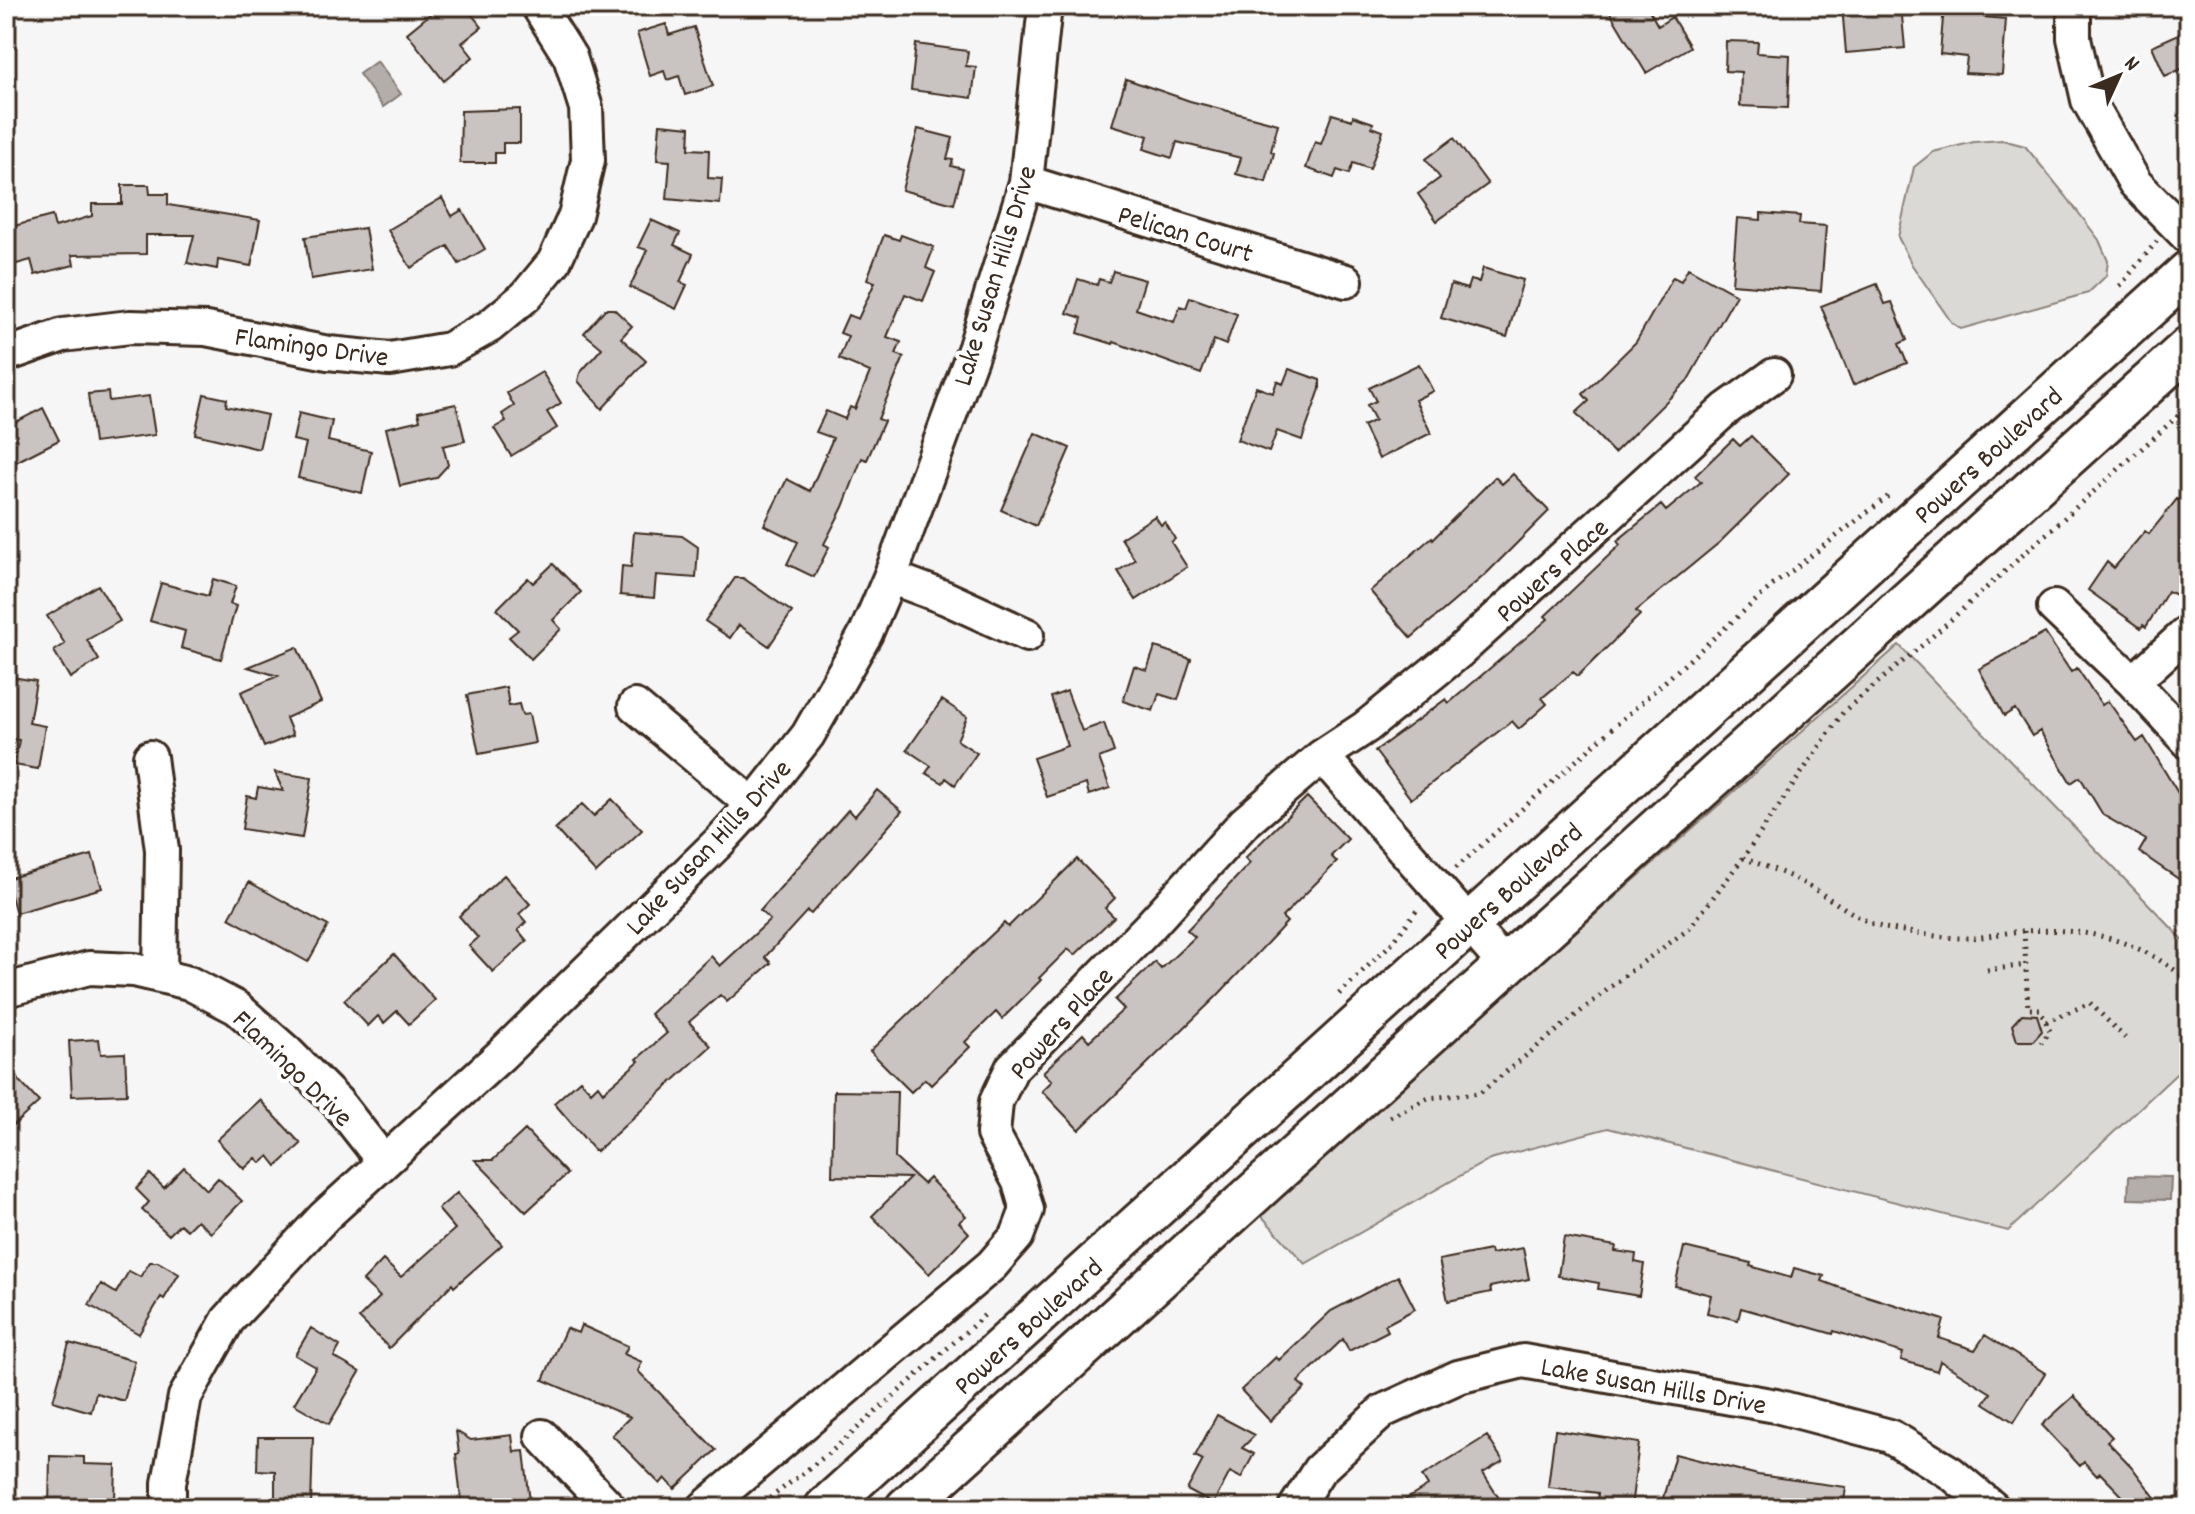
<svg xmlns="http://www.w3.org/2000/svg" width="2195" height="1514" font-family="Dekko,sans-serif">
  <rect width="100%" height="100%" fill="#f7f6f6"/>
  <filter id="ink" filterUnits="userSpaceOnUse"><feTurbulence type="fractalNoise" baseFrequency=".0125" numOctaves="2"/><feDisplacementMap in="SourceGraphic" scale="16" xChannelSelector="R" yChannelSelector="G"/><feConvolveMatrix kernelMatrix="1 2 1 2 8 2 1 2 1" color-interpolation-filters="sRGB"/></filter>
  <g filter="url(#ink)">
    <path fill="#dbd9d6" stroke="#8b827a" stroke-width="2" d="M2002,140L2025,146L2066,196L2099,240L2108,261L2106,276L2088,293L1961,329L1952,323L1912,265L1898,237L1914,167L1933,152L1974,142Z
      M1899,645L2189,946V1062L2008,1231L1608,1128L1490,1159L1305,1264L1259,1213Z"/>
    <path fill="#b4aeaa" stroke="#847972" stroke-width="2" d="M377,61L401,94L383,107L359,74Z
      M2129,1176L2171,1177L2170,1200L2128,1199Z"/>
    <path fill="#c9c3c1" stroke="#3b2a1e" stroke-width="2" d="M440,6H465L482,27L462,43L473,57L444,81L407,33Z
      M1606,6H1647L1658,26L1672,17L1690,47L1646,73Z
      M1842,6H1876V8L1901,6L1905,48L1846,53Z
      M1944,6H1985L1984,17L2006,19L2002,75L1965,73L1967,57L1940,54Z
      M666,24L669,35L694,27L713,86L685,95L679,76L667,80L664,71L650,76L637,33Z
      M2181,33L2189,50V66L2165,76L2152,46Z
      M1726,41L1758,42L1757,53L1790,55L1788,108L1740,106L1741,72L1725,71Z
      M916,44L968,51L966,66L976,67L972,98L911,90Z
      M1126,79L1190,101L1278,124L1271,151L1274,153L1266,182L1236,174L1241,158L1177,142L1172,158L1144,149L1148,136L1112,125Z
      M520,109V143H503V153H495V163H460L461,111Z
      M1332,114L1352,120L1353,116L1373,123L1372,127L1383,131L1370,169L1353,163L1349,174L1337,170L1334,178L1306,168L1315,142L1321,144Z
      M660,124L690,127L689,149L709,150L708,178L722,179L720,204L667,199L670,161L657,160Z
      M918,129L953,138L947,159L953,160L951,166L963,169L954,204L902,190Z
      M1454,138L1488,184L1437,221L1418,194L1440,178L1426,159Z
      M122,185H149L150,194H168V205L260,220L251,266L218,260L217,269L187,263L194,235H146V254L72,255L74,265L35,275L31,260L6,267V228L52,216L55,227L92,216V204H122Z
      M442,198L452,216L462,210L485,249L459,264L448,246L411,268L388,230Z
      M1761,213L1800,216L1799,224L1826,226L1821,291L1732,284L1737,218L1761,220Z
      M651,220L680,233L674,245L693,254L680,282L687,285L676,309L630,287L647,250L638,247Z
      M365,228L372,269L311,279L305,237Z
      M884,235L899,240L901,235L934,247L926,268L935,272L923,301L905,294L887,337L901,342L896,354L904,357L878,419L884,421L867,460L862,458L843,507L824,544L829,547L814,577L787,564L798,542L764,525L787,479L810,491L833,438L816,432L826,411L845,419L850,407L855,409L870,372L839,359L848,336L840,333L848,315L858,319L875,282L867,279Z
      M1483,268L1523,280L1507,337L1441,318L1451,284L1467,289L1470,280L1479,282Z
      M1688,268L1736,295L1688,380L1614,453L1576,413L1589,401L1583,394L1636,342L1673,277L1681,281Z
      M1113,271L1145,280L1136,309L1174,322L1180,306L1186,308L1190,297L1237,314L1226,345L1214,340L1201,374L1114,342L1113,344L1078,333L1082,318L1067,313L1078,279L1097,285L1099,279L1109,282Z
      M1877,284L1885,304L1892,302L1907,340L1899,344L1907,363L1853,385L1821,306Z
      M605,309H614L632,326L621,338L646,361L602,409L578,381L580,373L602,348L584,333Z
      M1419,364L1433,391L1415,400L1431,433L1379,459L1363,426L1375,420L1367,405L1376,401L1369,388Z
      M1289,369L1320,380V389L1302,440L1277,431L1269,452L1237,440L1256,387L1273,393L1277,381L1283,384Z
      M542,372L561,403L547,412L557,428L511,456L494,428L506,421L502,414L514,406L507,393Z
      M108,392L109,401L149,396L155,435L94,443L88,394Z
      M204,394L227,399L226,406L267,415L259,449L195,434Z
      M456,404L465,441L443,446L448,465L436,478L400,486L386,428L420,420L418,412Z
      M43,408L59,440L6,467V427Z
      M299,413L332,421L328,441L371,451L362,493L298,478L306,443L293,440Z
      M1035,433L1070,448L1036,526L1001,510Z
      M1751,436L1789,474L1720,542L1636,611L1640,615L1578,676L1573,672L1542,698L1547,704L1519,729L1512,721L1411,799L1375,751L1446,699L1449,703L1548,619L1545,616L1620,545L1617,541L1661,505L1666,511L1701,482L1695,476L1733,439L1740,446Z
      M1513,474L1549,511L1487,573L1411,638L1370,591L1432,537L1433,539L1495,477L1502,484Z
      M2177,499L2189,508V602L2168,591L2146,627L2143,625L2141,628L2088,590L2107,562L2114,568L2145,531L2149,534Z
      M1155,516L1161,525L1165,522L1175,539L1171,542L1187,567L1136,600L1118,571L1135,560L1121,538Z
      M634,532L682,536L698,547L696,578L656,575L654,598L620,595L622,566L631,567Z
      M553,564L581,592L553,620L561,629L531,659L509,637L518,630L497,609L528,578L533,583Z
      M735,578H743L792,612L769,646L739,625L730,638L705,621Z
      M213,579L236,586L230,604L236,606L221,659L181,648L185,631L150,621L161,583L208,596Z
      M98,585L120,621L87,640L99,660L70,678L54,651L65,644L47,616Z
      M2045,633L2071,672L2077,668L2102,705L2108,701L2137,742L2144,737L2178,793L2189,776V886L2139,852L2146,840L2103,815L2080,777L2071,783L2040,731L2032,736L2015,709L2004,716L1979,669Z
      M297,647L321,702L286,718L293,735L264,747L241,692L278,676L248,667Z
      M1155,647L1191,659L1178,700L1159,694L1153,711L1123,701L1134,666L1147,670Z
      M6,676L36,681L29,723L45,726L38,769L14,765L19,740L6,738Z
      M506,687L509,706L519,704L522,715L529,714L535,743L479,754L467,695Z
      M1067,691L1082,731L1104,723L1114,752L1099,758L1110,788L1089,795L1086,784L1047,797L1033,758L1067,746L1051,697Z
      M942,700L967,717L957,740L977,753L955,785L946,778L943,783L926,773L931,766L907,750Z
      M275,772L312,778L302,838L242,829L247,796L256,798L258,787L283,791Z
      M877,790L902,811L811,914L807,911L765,957L771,963L727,1002L720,995L689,1022L711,1046L596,1152L554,1103L580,1080L591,1092L598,1085L603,1092L639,1061L637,1059L667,1033L650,1014L711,956L720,966L770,920L760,911L848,810L855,816Z
      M1307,797L1348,839L1331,856L1337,862L1282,917L1287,922L1217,996L1079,1130L1042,1091L1052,1081L1043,1072L1083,1034L1089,1041L1124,1009L1115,1000L1155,962L1161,969L1195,937L1187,930L1250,863L1245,858Z
      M612,799L642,830L596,873L555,829L582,804L594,816Z
      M92,855L102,888L16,913L6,879Z
      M1077,859L1115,898L1105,908L1114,917L1075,955L1068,949L1039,978L1041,980L1002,1019L996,1012L965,1042L970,1047L931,1085L925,1079L911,1092L870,1051L1004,923L1008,927Z
      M504,875L530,904L519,914L526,922L518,930L527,941L493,972L469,946L478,938L459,916Z
      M249,882L328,926L308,962L229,918Z
      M394,954L435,1000L409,1024L397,1011L384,1023L378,1016L368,1026L344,1000Z
      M2022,1014L2037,1015L2042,1031L2033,1041H2017L2012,1025Z
      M99,1039L101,1054L125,1053L127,1094L72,1096L69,1041Z
      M6,1067L39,1102L6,1132Z
      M834,1091L897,1092L895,1158L923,1184L929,1178L966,1216L959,1222L969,1233L929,1274L872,1216L910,1178L832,1176Z
      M260,1100L301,1144L277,1166L269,1156L261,1163L256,1158L244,1169L217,1140Z
      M525,1130L567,1174L526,1212L475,1160H493Z
      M184,1167L207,1190L218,1178L242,1201L211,1233L197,1220L187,1230L180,1224L169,1235L142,1210L149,1202L136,1189L150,1174L164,1188Z
      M457,1193L502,1245L454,1287L452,1284L389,1348L359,1318L380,1297L363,1281L383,1260L401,1277L455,1229L438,1209Z
      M1564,1237L1616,1246L1615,1251L1636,1254L1635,1262L1644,1264L1639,1296L1598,1289L1599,1283L1558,1276Z
      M1684,1247L1751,1263L1750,1266L1791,1278L1794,1268L1824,1276L1822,1281L1838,1287L1944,1320L1939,1338L1975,1350L1985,1335L2045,1373L2014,1422L1984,1403L1991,1393L1940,1361L1937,1371L1901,1360L1903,1353L1834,1331L1833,1334L1741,1308L1738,1320L1707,1313L1711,1295L1675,1286Z
      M1523,1248L1529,1279L1490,1287L1491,1292L1448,1301L1439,1260L1490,1250L1491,1254Z
      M150,1262H158L179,1274L164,1299L161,1297L139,1334L89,1305L101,1284L116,1293L129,1271L140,1277Z
      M1398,1276L1415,1309L1385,1325L1388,1331L1349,1351L1343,1339L1298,1382L1305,1388L1270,1421L1241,1390L1276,1357L1279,1360L1331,1311Z
      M581,1325L628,1346L624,1354L642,1362L638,1371L716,1450L675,1489L665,1478L660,1484L612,1435L630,1417L543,1380L566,1328L578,1333Z
      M311,1328L340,1346L334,1357L360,1372L329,1424L294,1404L316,1367L295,1355Z
      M69,1343L135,1361L124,1401L96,1393L91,1412L53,1401Z
      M2074,1396L2112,1437L2107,1441L2131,1466L2163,1508H2134L2100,1473L2097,1476L2084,1462L2080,1466L2042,1425Z
      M1217,1415L1255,1435L1242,1448L1254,1454L1241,1478L1230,1472L1213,1504L1187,1490L1203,1460L1195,1456Z
      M1555,1430L1639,1443L1631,1508H1597L1598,1493L1548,1487Z
      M456,1431L471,1440L512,1435L514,1452L524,1451L530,1502L519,1504V1508H462L456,1454H459Z
      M1487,1436L1503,1461L1483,1473L1500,1500L1486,1508H1392L1428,1486L1422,1476Z
      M258,1437H313L311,1507L275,1506V1471L257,1470Z
      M1675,1454L1758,1475L1846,1487L1843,1508H1689L1662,1502Z
      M50,1456L84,1457V1464L116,1465L115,1499L93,1498V1504L83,1503V1508H49Z"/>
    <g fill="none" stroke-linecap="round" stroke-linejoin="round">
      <g stroke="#3b2a1e" stroke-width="38">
        <path id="minor" d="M2074,6V38L2088,100L2135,183L2189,238
          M1026,182L1346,281
          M6,355L63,335L130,327L206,329L328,353L390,359L449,349L490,326L526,296L554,262L575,216L588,160L586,108L570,57L538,6
          M890,577L946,598L1027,635
          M2054,607L2133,682L2189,742
          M2133,682L2189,631
          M635,706L753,805
          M1322,756L1505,965
          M150,757L162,850L160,976
          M6,990L89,968L134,970L189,983L237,1008L287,1052L337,1102L384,1162
          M542,1436L610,1508
          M169,1508V1483L185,1397L228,1320L324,1217L501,1055L719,842L753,805L808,735L866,633L890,577L975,347L1026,182L1045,6
          M704,1508L992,1265L1017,1236L1027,1210L1019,1182L993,1134L996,1102L1012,1068L1149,927L1244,823L1322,756L1366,727L1460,651L1726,409L1774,375
          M1295,1508L1319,1470L1383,1411L1458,1377L1523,1361L1776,1406L1890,1436L1951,1473L1993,1508"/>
      </g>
      <g stroke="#3b2a1e" stroke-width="46">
        <path id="major" d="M825,1508L2189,271
          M906,1508L2189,347"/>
      </g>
      <path stroke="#3b2a1e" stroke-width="5" stroke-dasharray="2 6" stroke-linecap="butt" d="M2120,286L2157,241
        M1743,858C1764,866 1786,873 1805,884C1826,895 1864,924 1885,928C1910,932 1945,939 1970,938C1988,937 2006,932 2024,931C2089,927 2139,940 2189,981
        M1456,868L1772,586L1891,494
        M2024,931L2028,1009H2040L2050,1031L2041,1043
        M1987,970L2026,965
        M1339,994L1394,941L1419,907
        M2046,1022L2090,1003L2125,1038
        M1390,1117L1428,1098L1480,1093L1628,973L1689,929L1743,858L1844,711L1926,642L2189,406
        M757,1508L833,1450L988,1312"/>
      <use href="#minor" stroke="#fff" stroke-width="32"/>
      <use href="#major" stroke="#fff" stroke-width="40"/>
    </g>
  </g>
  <g text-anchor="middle" stroke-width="8" stroke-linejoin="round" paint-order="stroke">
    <g font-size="28" fill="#3b2a1e" stroke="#fff">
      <text transform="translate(1186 232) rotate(17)" y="10">Pelican Court</text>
      <text transform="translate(993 275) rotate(-73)" y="10">Lake Susan Hills Drive</text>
      <text transform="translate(312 345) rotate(8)" y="10">Flamingo Drive</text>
      <text transform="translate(1987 454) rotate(-42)" y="10">Powers Boulevard</text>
      <text transform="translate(1551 569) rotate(-42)" y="10">Powers Place</text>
      <text transform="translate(707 846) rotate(-47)" y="10">Lake Susan Hills Drive</text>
      <text transform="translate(1507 890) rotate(-42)" y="10">Powers Boulevard</text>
      <text transform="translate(1060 1022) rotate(-48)" y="10">Powers Place</text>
      <text transform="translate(294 1067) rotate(44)" y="10">Flamingo Drive</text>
      <text transform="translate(1027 1325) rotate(-42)" y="10">Powers Boulevard</text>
      <text transform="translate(1654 1384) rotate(10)" y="10">Lake Susan Hills Drive</text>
    </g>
  </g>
  <rect width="2195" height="1514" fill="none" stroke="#fff" stroke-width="32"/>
  <rect x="16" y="16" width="2163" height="1482" fill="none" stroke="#3b2a1e" stroke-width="3" filter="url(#ink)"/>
  <g transform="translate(2119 76) rotate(46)" stroke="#ffffff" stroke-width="6" paint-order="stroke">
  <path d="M0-6L14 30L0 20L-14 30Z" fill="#3b2a1e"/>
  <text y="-12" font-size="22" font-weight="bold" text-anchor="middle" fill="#3b2a1e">N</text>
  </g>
</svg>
